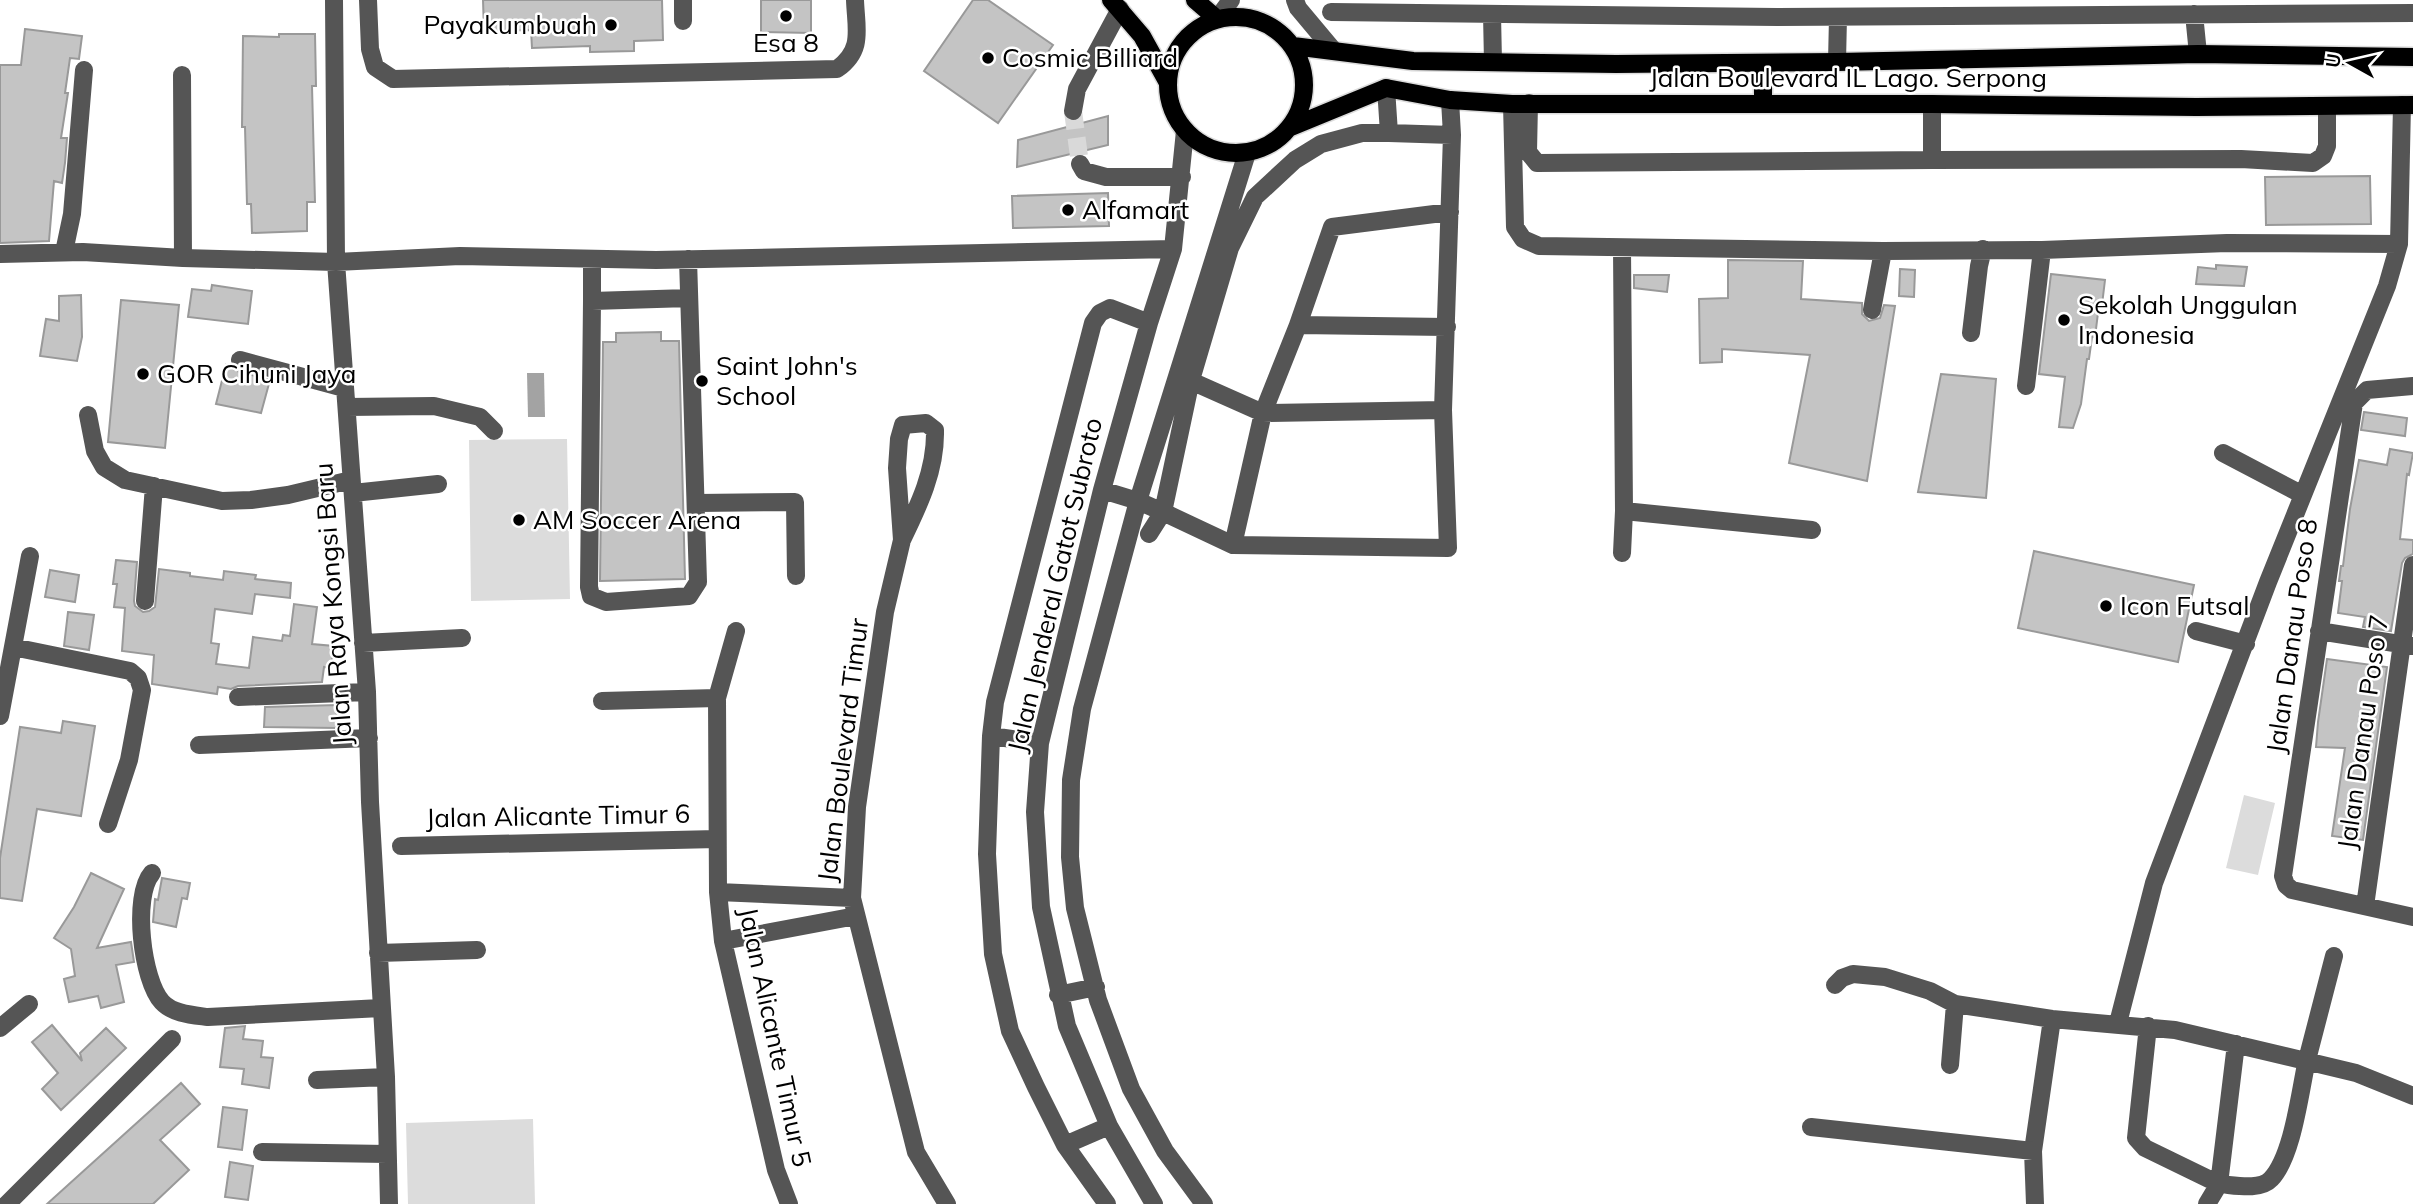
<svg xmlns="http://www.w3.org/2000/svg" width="2413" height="1204" font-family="Mulish,sans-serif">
  <rect width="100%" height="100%" fill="#fff"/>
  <path fill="#dcdcdc" d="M567,439L570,599L471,601L469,440Z
    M2244,795L2275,803L2258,875L2226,868Z
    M533,1119L535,1204H408L406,1123Z"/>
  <path fill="#a3a3a3" d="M527,373H544L545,417H528Z"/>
  <path fill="#c4c4c4" stroke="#999" stroke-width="2" d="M483,0H662L663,40L634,41V51L590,52V46L532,48L531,30L484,31Z
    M761,0H811V33L761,32Z
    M973,0H988L1053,45L998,123L924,71Z
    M25,29L82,36L79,59L70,58L65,93H68L61,138H67L65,163L62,183L54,181L49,241L0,243V65H21Z
    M279,34H315L316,86H312L315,202H307V231L252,233L251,204H247L245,127H242L243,36L279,37Z
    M1108,116V145L1017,167L1018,140Z
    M2370,176L2371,224L2266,225L2265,177Z
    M1108,193L1109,226L1013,228L1012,196Z
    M1728,260L1803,261L1801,299L1862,303V314L1869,321L1880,318L1884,305L1895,306L1867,481L1789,463L1810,355L1722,349V362L1700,363L1699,299L1728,298Z
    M2216,265L2247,267L2244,286L2196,284L2198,267L2216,269Z
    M1900,269L1915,270L1914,297L1899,296Z
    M2051,274L2105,280L2101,313H2098L2095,337H2092L2089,359H2087L2081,404L2073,428L2059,427L2065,377L2039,374Z
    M1634,275H1669L1667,292L1634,288Z
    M212,285L252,291L248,324L188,317L192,289L211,291Z
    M81,295L82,337L77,361L40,356L46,319L59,321V296Z
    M121,300L179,305L165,448L108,442Z
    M661,332V341H679L685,579L600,581L603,342H616V333Z
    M226,365L237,371L270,380L261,413L216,404Z
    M1941,374L1996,379L1986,498L1918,492Z
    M2364,412L2407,418L2405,436L2361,430Z
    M2390,449L2413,453L2409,475L2407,474L2400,539L2413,540V554L2405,558L2402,563L2391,631L2363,627L2365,617L2338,613L2342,581H2339L2341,566H2343L2350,509L2359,460L2387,465Z
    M2034,551L2194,585L2178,662L2018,628Z
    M116,560L137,562L134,601L135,606L143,612L149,611L155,607L159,569L190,573V576L223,580L224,571L256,575L255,579L291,583L290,598L255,594L252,614L215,609L211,643L219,644L216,664L249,668L253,637L282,641L283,635L290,636L294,604L317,607L312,644L334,646L331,668L324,667L322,682L238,686L231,689L218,687L217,694L152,684L154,655L122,651L125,608L114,607L117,584H113Z
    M50,570L79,575L75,602L45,597Z
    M68,612L94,615L89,650L64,646Z
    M2327,659L2387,667L2363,840L2332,836L2345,748L2316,747L2318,722Z
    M337,705L336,728L264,727L265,707Z
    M63,721L95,726L81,816L37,809L22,901L0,898V858L20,727L61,733Z
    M91,873L124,889L97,948L131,942L134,962L116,965L124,1002L101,1008L98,996L69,1002L64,979L75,976L71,949L54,938L74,907Z
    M162,878L190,883L187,899L182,898L176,927L153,922L155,899L158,900Z
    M52,1025L82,1061L80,1053L106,1028L126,1048L61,1110L42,1089L58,1073L32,1042Z
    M245,1026L243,1039L263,1041L261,1057L273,1058L269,1088L242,1084L244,1069L220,1067L225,1028Z
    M181,1083L200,1104L160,1140L189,1170L153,1204H47Z
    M223,1107L247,1110L242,1150L218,1147Z
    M230,1162L253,1166L248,1200L225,1197Z"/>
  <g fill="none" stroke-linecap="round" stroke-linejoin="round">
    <path stroke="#d9d9d9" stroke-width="18" stroke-dasharray="18 9" stroke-linecap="butt" d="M1073,111L1080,164"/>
    <g stroke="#dbdbdb" stroke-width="21">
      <path id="major" d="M1111,0L1142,36L1168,83
        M1195,0L1217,19
        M1168 85a68 68 0 1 1 136 0a68 68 0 1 1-136 0Z
        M1293,46L1413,61L1616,64L1837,62L2198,54L2413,57
        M1763,63V103
        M1291,127L1386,88L1450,100L1512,104H1932L2196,107L2413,105"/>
    </g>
    <path stroke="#555" stroke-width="18" d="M334,0L336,262L367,692L370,802L386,1077L389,1204
      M368,0L370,49L375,67L393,79L837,69C864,50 856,29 855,0
      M683,0V21
      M1295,0L1298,8L1334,51
      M1331,12L1777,17L2413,13
      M1492,14L1493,62
      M2194,14L2198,54
      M1217,19L1231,0
      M1837,62L1838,17
      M182,75L183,258
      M1529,103L1528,152L1537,163L1932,160
      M1512,104L1515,227L1523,239L1539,246L1883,251L2042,250L2227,243L2399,244
      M1932,104V160L2241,159L2313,163L2323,156L2327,146V106
      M1073,111L1077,89L1120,9
      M1389,133L1452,135
      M1080,164L1084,171L1106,177H1182
      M1622,248L1624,511L1622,553
      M64,252L72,214L84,70
      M0,254L83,252L183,258L336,262L460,256L656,260L1173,249
      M592,259V301L689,298
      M592,301L589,587L591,596L606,602L689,596L698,582L688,259
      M1872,310L1883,251
      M1298,325L1332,227L1450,212
      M1971,333L1979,266L1983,249
      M240,360L344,388
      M1182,377L1263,413L1443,410
      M2026,386L2042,250
      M2413,386L2367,390L2354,403L2283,876L2286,885L2292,890L2413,917
      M347,407L434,406L480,417L494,431
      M88,415L95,451L104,467L125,480L222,501L251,500L288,495L351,480
      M2223,453L2303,495
      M1102,490L1138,501L1163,512L1191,380L1230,248L1255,197L1295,160L1321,144L1362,133H1389L1386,88
      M353,493L438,484
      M697,503L795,502L796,576
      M1624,511L1812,530
      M1149,534L1163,512L1233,545L1448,548L1443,410L1452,135L1450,100
      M902,540C919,505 936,470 935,430L926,423L903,425L899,439L897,468L902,540L885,612L857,807L852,898L916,1152L947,1204
      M1233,545L1263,413L1298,325L1447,327
      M145,601L154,486
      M736,631L717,698L718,892L723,941L776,1170L789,1204
      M2196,631L2246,644
      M2319,631L2413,646
      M363,643L462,638
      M13,647L130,671L138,678L142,690L129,760L108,824
      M238,697L367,692
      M602,701L717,698
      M0,716L30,556
      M991,736L1040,743
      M199,745L369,738
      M401,846L717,839
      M152,873C132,896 142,980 162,1002C173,1014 193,1015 208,1017L381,1008
      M718,892L852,898
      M2365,906L2413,565
      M723,941L856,916
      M378,953L477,950
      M1835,985L1842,978L1853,974L1885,977L1930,991L1955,1004L2052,1019L2175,1030L2356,1073L2413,1096
      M1058,995L1096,987
      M2118,1023L2154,883L2268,582L2387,286L2399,244L2402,105
      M2148,1026L2136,1138L2145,1148L2219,1184L2236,1044
      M0,1028L29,1004
      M1950,1065L1955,1004
      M317,1080L386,1077
      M1811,1127L2033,1151
      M1065,1145L1109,1126
      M262,1152L387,1154
      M7,1204L172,1039
      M1107,1204L1065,1145L1036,1087L1010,1031L993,954L987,854L991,736L995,702L1093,323L1100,313L1110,308L1149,323
      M1154,1204L1109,1126L1067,1026L1041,907L1035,812L1040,743L1102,490L1149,323L1173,249L1185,131
      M1204,1204L1165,1151L1131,1089L1098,1000L1075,908L1070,857L1071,780L1082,709L1138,501L1247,153
      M2035,1204L2033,1151L2052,1019
      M2207,1204L2219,1184C2234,1185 2260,1191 2271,1179C2293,1156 2300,1091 2307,1060C2316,1025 2325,990 2334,956"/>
    <use href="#major" stroke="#000" stroke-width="18"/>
  </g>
  <g fill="#000" stroke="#fff" stroke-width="2.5">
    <circle cx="786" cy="16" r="7"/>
    <circle cx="611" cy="25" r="7"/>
    <circle cx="988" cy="58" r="7"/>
    <circle cx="1068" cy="210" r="7"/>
    <circle cx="2064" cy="320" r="7"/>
    <circle cx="143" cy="374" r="7"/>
    <circle cx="702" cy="381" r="7"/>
    <circle cx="519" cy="520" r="7"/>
    <circle cx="2106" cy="606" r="7"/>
  </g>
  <g text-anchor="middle" stroke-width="5" stroke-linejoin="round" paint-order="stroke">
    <g font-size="26" fill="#000" stroke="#fff" text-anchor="start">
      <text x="597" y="34" text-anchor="end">Payakumbuah</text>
      <text x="786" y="52" text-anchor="middle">Esa 8</text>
      <text x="1002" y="67">Cosmic Billiard</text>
      <text x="1082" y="219">Alfamart</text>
      <text x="2078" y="314">Sekolah Unggulan<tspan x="2078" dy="30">Indonesia</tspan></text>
      <text x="716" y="375">Saint John's<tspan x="716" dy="30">School</tspan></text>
      <text x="157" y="383">GOR Cihuni Jaya</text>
      <text x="533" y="529">AM Soccer Arena</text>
      <text x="2120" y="615">Icon Futsal</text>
    </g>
    <g font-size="26" fill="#000" stroke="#fff">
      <text x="1848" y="87">Jalan Boulevard IL Lago. Serpong</text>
      <text transform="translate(1055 585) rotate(-77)" y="9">Jalan Jenderal Gatot Subroto</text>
      <text transform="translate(333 604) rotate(-94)" y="9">Jalan Raya Kongsi Baru</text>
      <text transform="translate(2292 636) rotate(-82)" y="9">Jalan Danau Poso 8</text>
      <text transform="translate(2363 732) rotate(-82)" y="9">Jalan Danau Poso 7</text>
      <text transform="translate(843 750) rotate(-83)" y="9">Jalan Boulevard Timur</text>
      <text transform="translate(558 816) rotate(-1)" y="9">Jalan Alicante Timur 6</text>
      <text transform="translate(775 1037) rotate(78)" y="9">Jalan Alicante Timur 5</text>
    </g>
  </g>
  <g transform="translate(2350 63) rotate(278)" stroke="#ffffff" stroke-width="5" paint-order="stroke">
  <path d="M0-5L12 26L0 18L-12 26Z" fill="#000000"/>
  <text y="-10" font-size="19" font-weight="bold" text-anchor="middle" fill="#000000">U</text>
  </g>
</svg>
